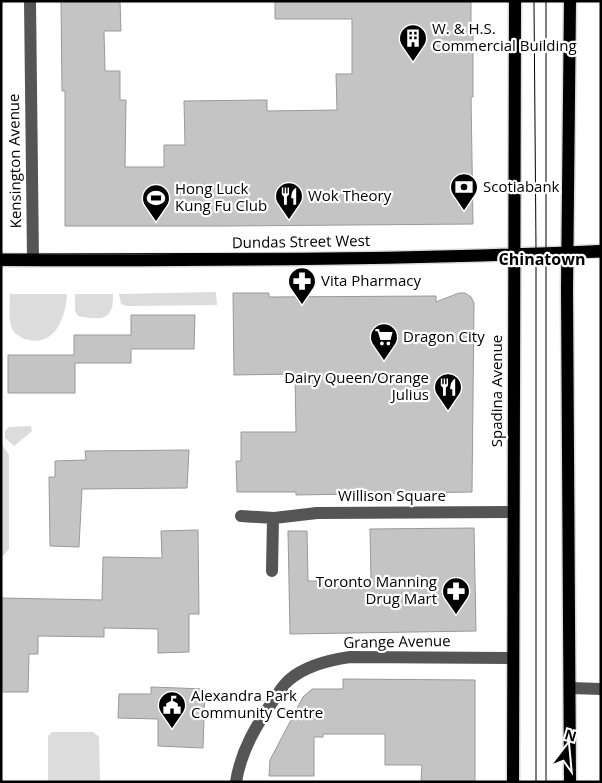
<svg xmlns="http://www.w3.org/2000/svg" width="602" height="783" font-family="'Open Sans',sans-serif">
  <rect width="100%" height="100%" fill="#fff"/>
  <path fill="#dcdcdc" d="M216,292L217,305L127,306L121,304L119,294Z
    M10,294H67C66,316 56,346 28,340C22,338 15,335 12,329C8,319 10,305 10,294Z
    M75,294H113C114,320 102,321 78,316L75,311Z
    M31,426L32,431L14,446L5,438V431L9,427Z
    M1,443L9,455V549L1,558Z
    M52,732H93L99,737L100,782H48V736Z"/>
  <path fill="#c4c4c4" stroke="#999" d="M61,1H120L121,31H104L105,71H120V100H126L125,167H164V145H185L184,101L267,100V111L337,110L336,74H352V19H275V1H471V30H473V97H471L473,224L229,226H65V91H62Z
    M233,293H269V297L436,296V302L459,293H465L471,297L474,303L472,492L296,495V492H237L236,461H241V432H296L295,374L234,375Z
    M131,315H195L194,349H131V363H75V393H8V355H74V335H131Z
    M189,450L187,488L82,489L79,547L50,546L49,477H55V461L86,460L85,451Z
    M474,528L476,631L290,634L288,531H307L308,581H371L370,529Z
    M198,530L199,614H189V652L158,653V629L104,628V637L38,636V654H29L28,692H1V598L102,600L103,557L162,558L161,531Z
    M343,679L475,680V782H421L422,765H385V734H323V737H314V776H269L270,760L303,697L312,689H343Z
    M151,687L205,689L203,748L158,746V719L118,718L119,694H151Z"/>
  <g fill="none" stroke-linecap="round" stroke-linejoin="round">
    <g stroke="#dbdbdb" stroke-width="15">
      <path id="major" d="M570,1L567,289L570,782
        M1,260C201,261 401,260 601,251
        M513,782L515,1"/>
    </g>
    <path stroke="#555" stroke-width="12" d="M30,1L33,260
      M241,516L274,518L317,513L513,512
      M272,571L273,518
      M570,688L601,689
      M236,782C241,750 257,724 275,698C279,692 283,685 289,680C305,666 329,660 350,657L512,658"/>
    <use href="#major" stroke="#000" stroke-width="12"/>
    <path stroke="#000" stroke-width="1" d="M534,1L536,249V782
      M546,1V782
      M1,254L396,253L490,251L601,246
      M1,265L453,261L601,257"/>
  </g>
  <defs>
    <g id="building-pin" transform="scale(1.4375)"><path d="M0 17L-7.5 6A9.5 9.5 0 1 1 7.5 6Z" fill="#000" stroke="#fff"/><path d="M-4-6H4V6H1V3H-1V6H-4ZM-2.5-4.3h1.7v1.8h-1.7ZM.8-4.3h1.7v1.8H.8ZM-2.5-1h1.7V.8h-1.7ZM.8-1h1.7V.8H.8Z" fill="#fff"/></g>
    <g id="bank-pin" transform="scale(1.4375)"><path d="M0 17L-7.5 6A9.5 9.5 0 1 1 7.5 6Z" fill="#000" stroke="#fff"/><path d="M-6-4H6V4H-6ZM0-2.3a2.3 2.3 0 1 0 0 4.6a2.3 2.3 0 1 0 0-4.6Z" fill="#fff"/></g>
    <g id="restaurant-pin" transform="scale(1.4375)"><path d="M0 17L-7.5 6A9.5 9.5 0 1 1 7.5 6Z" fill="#000" stroke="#fff"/><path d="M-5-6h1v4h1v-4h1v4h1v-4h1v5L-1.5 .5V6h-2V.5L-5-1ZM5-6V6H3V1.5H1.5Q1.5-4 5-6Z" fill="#fff"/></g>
    <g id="stadium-pin" transform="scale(1.4375)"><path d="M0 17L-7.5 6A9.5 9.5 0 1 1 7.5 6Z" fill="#000" stroke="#fff"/><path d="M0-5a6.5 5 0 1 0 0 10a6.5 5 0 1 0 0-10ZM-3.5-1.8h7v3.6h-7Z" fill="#fff"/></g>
    <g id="pharmacy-pin" transform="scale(1.4375)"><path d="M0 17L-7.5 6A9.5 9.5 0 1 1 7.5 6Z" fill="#000" stroke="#fff"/><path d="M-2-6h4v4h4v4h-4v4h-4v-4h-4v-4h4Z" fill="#fff"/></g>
    <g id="supermarket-pin" transform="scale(1.4375)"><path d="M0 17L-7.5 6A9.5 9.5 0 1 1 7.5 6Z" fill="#000" stroke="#fff"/><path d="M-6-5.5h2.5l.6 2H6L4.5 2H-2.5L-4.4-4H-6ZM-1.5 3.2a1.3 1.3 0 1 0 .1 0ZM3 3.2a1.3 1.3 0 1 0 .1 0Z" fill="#fff"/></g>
    <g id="civic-pin" transform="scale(1.4375)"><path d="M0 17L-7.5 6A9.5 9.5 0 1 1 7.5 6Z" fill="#000" stroke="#fff"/><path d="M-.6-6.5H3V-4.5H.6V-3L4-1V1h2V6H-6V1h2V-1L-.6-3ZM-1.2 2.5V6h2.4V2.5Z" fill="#fff"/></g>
  </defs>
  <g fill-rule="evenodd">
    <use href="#building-pin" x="413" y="38"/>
    <use href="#bank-pin" x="464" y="187"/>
    <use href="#restaurant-pin" x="289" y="196"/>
    <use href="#stadium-pin" x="156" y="198"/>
    <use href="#pharmacy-pin" x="302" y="281"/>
    <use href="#supermarket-pin" x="384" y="337"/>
    <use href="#restaurant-pin" x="448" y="387"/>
    <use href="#pharmacy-pin" x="456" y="591"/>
    <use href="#civic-pin" x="172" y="705"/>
  </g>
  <g text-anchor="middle" stroke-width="4.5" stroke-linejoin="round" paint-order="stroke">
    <g font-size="15" fill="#000" stroke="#fff" text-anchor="start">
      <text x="432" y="34">W. &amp; H.S.<tspan x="432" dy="17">Commercial Building</tspan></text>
      <text x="483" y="192">Scotiabank</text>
      <text x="175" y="194">Hong Luck<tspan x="175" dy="17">Kung Fu Club</tspan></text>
      <text x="308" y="201">Wok Theory</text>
      <text x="321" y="286">Vita Pharmacy</text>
      <text x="403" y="342">Dragon City</text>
      <text x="429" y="383" text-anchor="end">Dairy Queen/Orange<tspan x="429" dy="17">Julius</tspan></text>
      <text x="437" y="587" text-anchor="end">Toronto Manning<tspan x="437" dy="17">Drug Mart</tspan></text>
      <text x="191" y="701">Alexandra Park<tspan x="191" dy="17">Community Centre</tspan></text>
    </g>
    <g font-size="15" fill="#000" stroke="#fff">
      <text transform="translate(15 161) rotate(-91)" y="5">Kensington Avenue</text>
      <text transform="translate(301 242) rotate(-1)" y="5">Dundas Street West</text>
      <text transform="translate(497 391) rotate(-90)" y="5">Spadina Avenue</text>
      <text x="392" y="501">Willison Square</text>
      <text transform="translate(397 642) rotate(-1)" y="5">Grange Avenue</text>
    </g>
    <g font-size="16" font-weight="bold" fill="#000" stroke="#fff">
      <text x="542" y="265">Chinatown</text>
    </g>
  </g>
  <rect width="602" height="783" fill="none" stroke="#000000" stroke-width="5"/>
  <g transform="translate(567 748) rotate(16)" stroke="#ffffff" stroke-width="4" paint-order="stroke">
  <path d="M0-4L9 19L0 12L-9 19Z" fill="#000000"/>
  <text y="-8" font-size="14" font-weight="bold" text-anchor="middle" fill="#000000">N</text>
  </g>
</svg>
